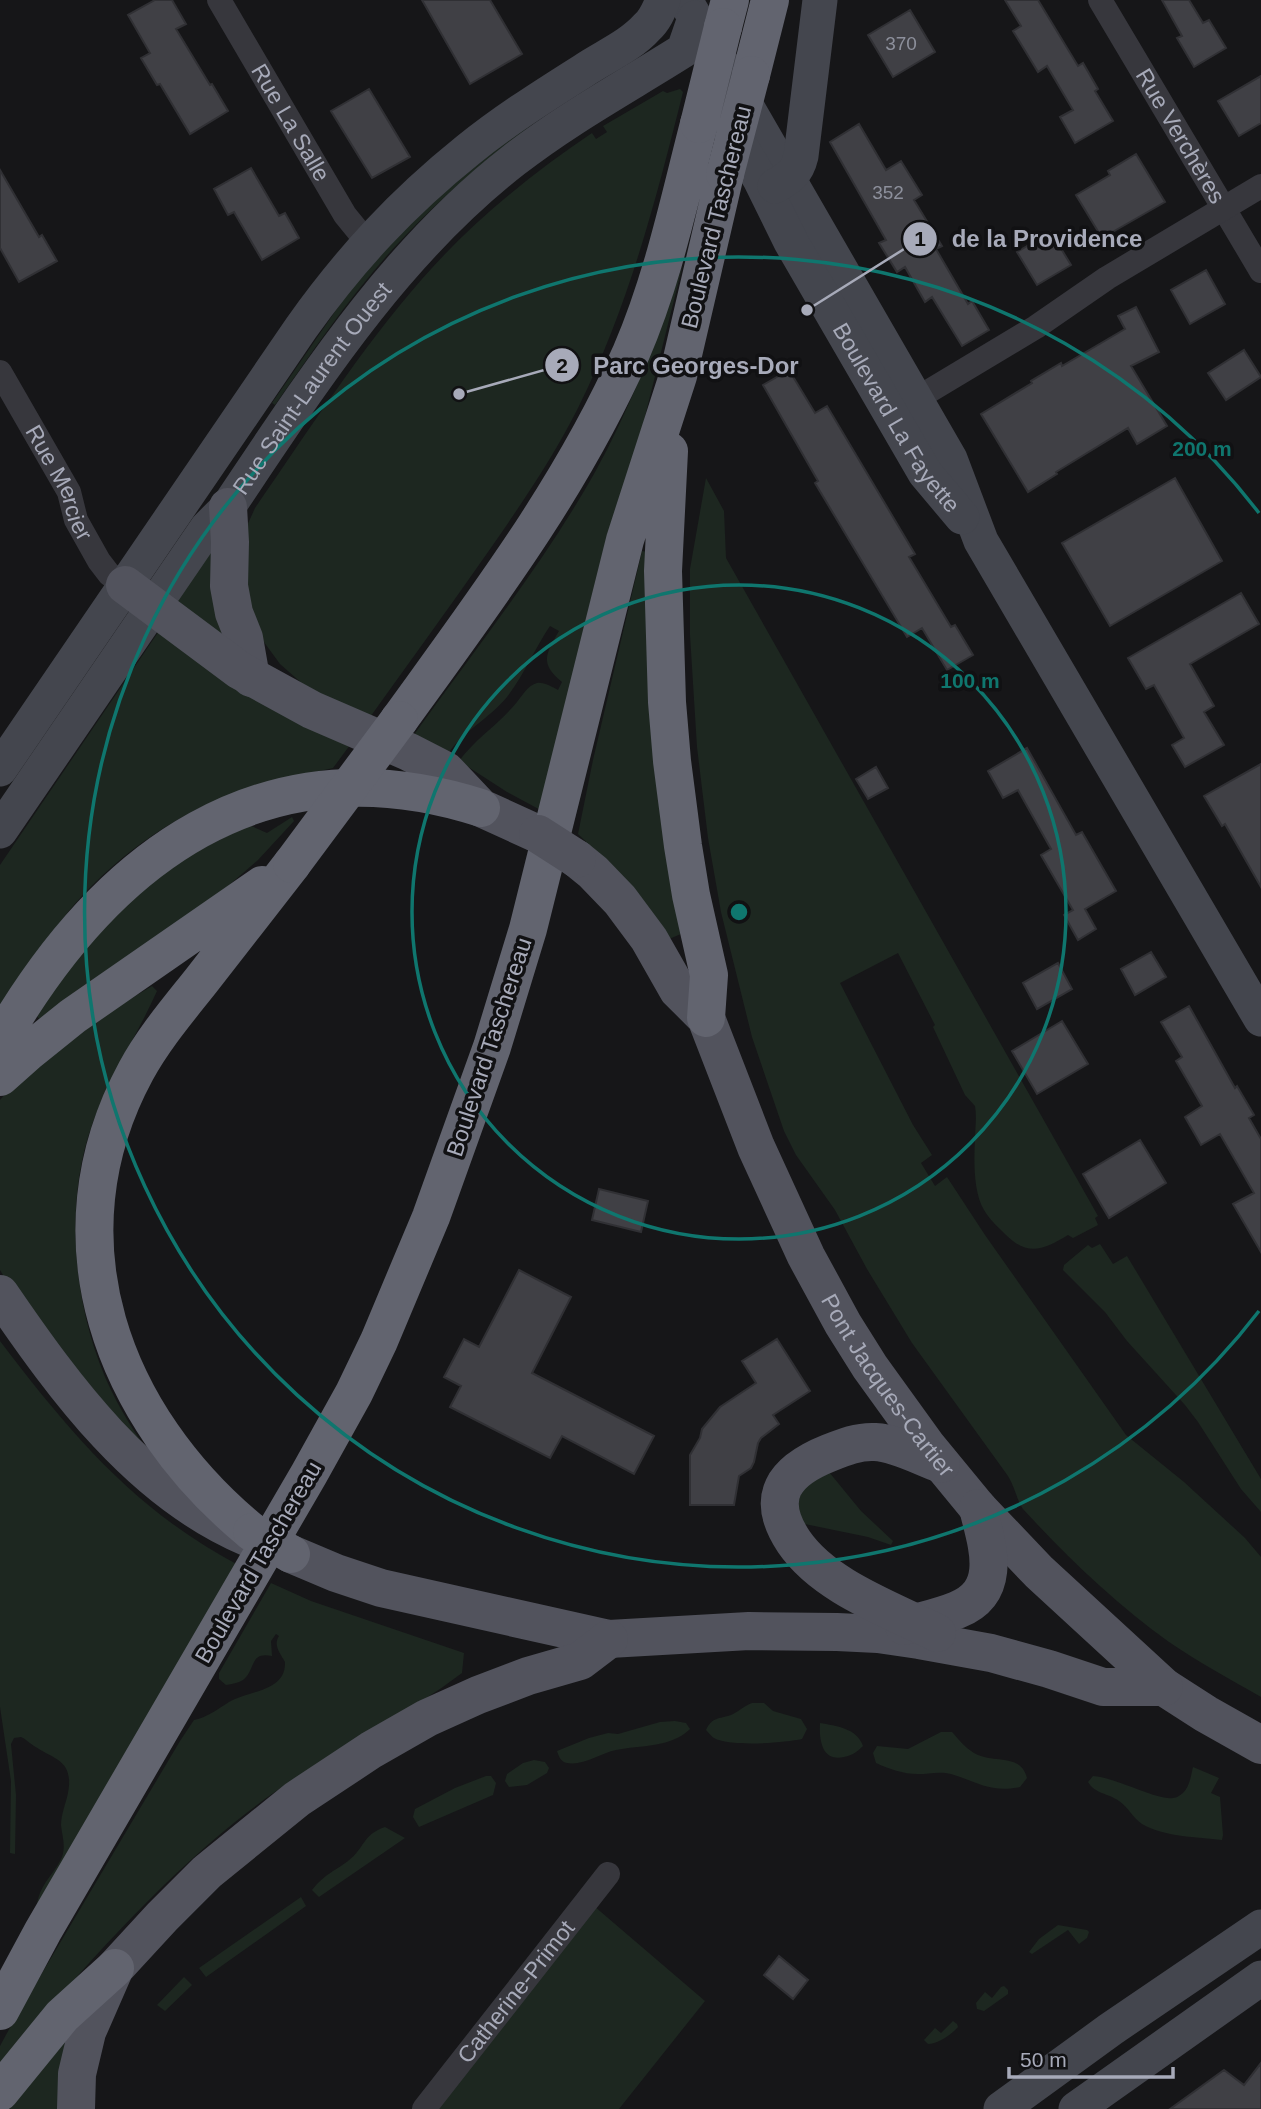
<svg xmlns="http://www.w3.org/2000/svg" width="1261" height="2109" font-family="Arial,sans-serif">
  <rect width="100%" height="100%" fill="#161618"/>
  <path fill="#1d2720" d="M680,89L683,92C656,200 628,308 578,408C553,458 520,506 488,552C449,608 408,664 368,720L305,686L280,664L261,638L246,604V528L255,508C309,430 360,350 422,279C471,223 531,174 592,133L596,139L607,132L603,126L663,91L667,93Z
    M548,113C492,154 438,199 391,251C348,299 312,352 275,405L272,403L365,268L451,180Z
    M683,264L546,813L507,792L459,761C476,738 498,725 517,702C522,696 528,685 537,683C544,682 552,687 558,690L562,682C539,663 546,654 559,631L550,626C535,648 524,675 507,697C489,719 463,731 447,755L413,736C474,651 543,564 594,474C631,407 658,336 683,264Z
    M706,478L724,511L726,558L1098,1216L1095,1218L1098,1225L1073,1238L1068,1235C1043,1250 1028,1257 1005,1234C998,1227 989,1219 984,1210C973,1191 974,1160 975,1139C975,1128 977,1118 975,1106L965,1095L933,1027L935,1025L898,953L840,983L913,1125L932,1155L921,1163L935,1186L947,1177L985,1235L1126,1435L1184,1482L1245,1538L1261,1557V1697C1230,1679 1198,1662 1169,1642C1116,1604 1067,1557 1023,1509C1017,1501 1015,1487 1008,1476L912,1343L867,1269L835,1210L796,1155L784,1131L752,1037L721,912L708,838L697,747L690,635V569Z
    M218,538L232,645L179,606L178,596Z
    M642,551L648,552L681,934L669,939L629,883L578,834L593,760Z
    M159,631L350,745L333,768C295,777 257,784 220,799C160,823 101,869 61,921C39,949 19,979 0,1009V865Z
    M292,817L294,821L258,860L228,886L41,1020L34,1014L103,925L170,865L249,825L267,833Z
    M152,986L157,991C137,1036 109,1077 92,1125C63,1206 74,1313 111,1390C125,1419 143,1445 162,1471L18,1300L0,1270V1100L7,1092L105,1014Z
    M1100,1244L1113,1264L1127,1256L1261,1479V1512L1241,1489L1198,1422L1185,1405L1127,1341L1105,1312L1063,1270L1064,1265L1088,1245L1092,1248Z
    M0,1341C71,1434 134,1510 240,1566L37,1904C41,1882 54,1875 62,1857C66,1845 62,1836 61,1825C61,1814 66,1803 68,1793C74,1760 55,1760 34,1746C29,1743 26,1739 21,1737L14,1738L11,1744L16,1795L15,1854L10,1853L11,1781L0,1707Z
    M829,1472L861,1511L893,1541L891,1545L868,1537L800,1523L792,1495Z
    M271,1583L311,1601L464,1653L462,1673C396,1723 319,1757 253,1808C157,1881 79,1974 0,2064V2046L13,2022L180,1741L194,1720C208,1717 218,1709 229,1702C249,1690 286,1692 285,1662C280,1653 273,1645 279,1636L276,1634L271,1641L272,1656C249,1651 256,1670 243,1680C238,1683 232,1684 226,1685L219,1679V1673Z
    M752,1703H764L773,1711L801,1719L807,1729L802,1739C783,1743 730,1747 714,1738C712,1737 707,1731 706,1730C712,1717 719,1719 731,1715C738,1712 744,1706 752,1703Z
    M675,1721L686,1723L690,1729C671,1748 640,1745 616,1750C601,1753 583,1766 567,1763C561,1762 559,1757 557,1751L589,1738L608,1733L618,1734L660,1722Z
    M820,1723C836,1726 857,1728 863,1746C857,1752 853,1755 844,1757C822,1762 819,1740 820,1723Z
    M941,1732H952C960,1741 967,1750 978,1755C997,1763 1021,1754 1027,1778L1020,1787C990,1793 978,1782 951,1774C940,1771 929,1774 918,1774C903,1774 889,1769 876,1763L873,1753L877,1746L908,1749Z
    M534,1760L545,1762L549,1768L547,1773L527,1785L509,1787L505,1781L507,1774L523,1763Z
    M1193,1767L1219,1778L1211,1793L1220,1797L1223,1835L1222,1840C1197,1837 1164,1837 1142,1824C1133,1818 1128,1807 1119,1801C1108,1793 1095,1794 1088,1782L1093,1776C1115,1777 1158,1801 1173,1798C1177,1798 1180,1795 1183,1793C1190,1786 1191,1775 1193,1767Z
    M486,1776H491L496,1783L493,1795L419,1827L413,1817L415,1809L455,1788Z
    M385,1827L405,1838L319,1897L312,1890C325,1874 333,1872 348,1861C365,1848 362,1835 385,1827Z
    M301,1897L306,1906L206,1977L199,1968Z
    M594,1906L705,2001L619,2109H435Z
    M1058,1925L1087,1930L1089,1932L1087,1938L1079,1944L1068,1930L1032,1954L1029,1952L1039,1939Z
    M184,1977L192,1985L165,2011L157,2005Z
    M1004,1986L1008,1990V1994L984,2011L977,2009L976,2003L985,1992L992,1998L1001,1987Z
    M953,2021L957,2024L958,2027C951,2035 938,2044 928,2044L924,2040L935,2028L941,2033Z
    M65,2037L63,2109H8Z"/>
  <path fill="#404045" stroke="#303034" stroke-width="2" d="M155,0H172L186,24L176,29L210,85L212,84L228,111L190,134L160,84L157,85L141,58L150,53L128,15Z
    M422,0H490L522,54L470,84Z
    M1005,0H1038L1078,66L1083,63L1098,89L1095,91L1113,121L1075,143L1060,117L1073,110L1047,66L1038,72L1013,31L1021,26Z
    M1162,0H1189L1203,23L1209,20L1226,48L1194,67L1177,38L1182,36Z
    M910,10L935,52L893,77L868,35Z
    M1261,76V123L1239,136L1218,101Z
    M369,89L410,157L372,178L331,111Z
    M859,124L886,170L901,161L922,195L914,200L942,246L936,249L968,304L972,301L989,330L962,346L932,297L925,302L905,267L897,272L879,243L886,240L830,142Z
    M1136,154L1165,202L1102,238L1076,195L1110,175L1108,171Z
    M251,168L279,216L285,213L299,238L262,260L234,212L228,215L214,189Z
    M0,170L39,237L42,235L57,261L19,282L0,248Z
    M1051,232L1071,265L1037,285L1017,252Z
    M1206,270L1225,304L1190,324L1171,290Z
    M1136,307L1159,352L1131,366L1167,426L1137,444L1128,428L1056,472L1057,474L1028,492L981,414L1032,383L1031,381L1061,363L1062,366L1125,329L1118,316Z
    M1244,350L1261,377L1226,400L1208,373Z
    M789,370L815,413L827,406L915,554L909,557L951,627L955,625L973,655L947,670L922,628L907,637L815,483L818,481L763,385Z
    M1175,478L1222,561L1110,626L1062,543Z
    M1241,593L1259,624L1190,664L1214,706L1204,712L1224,745L1185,767L1172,745L1184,738L1154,685L1146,689L1128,658Z
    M1027,748L1076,835L1082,832L1116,891L1085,909L1096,929L1078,940L1064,915L1073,910L1041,855L1051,849L1018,790L1003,798L988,771Z
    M1261,764V887L1225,824L1222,826L1204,796Z
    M876,767L888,788L868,799L856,779Z
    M1151,952L1166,977L1135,995L1121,969Z
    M1058,963L1072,989L1037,1009L1023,983Z
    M1189,1006L1235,1088L1237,1086L1254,1115L1249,1118L1261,1139V1252L1233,1204L1254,1193L1220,1134L1201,1145L1185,1117L1202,1106L1176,1061L1182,1057L1161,1022Z
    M1062,1021L1088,1064L1037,1094L1012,1051Z
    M1140,1140L1166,1183L1109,1218L1083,1174Z
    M599,1189L648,1201L641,1232L592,1220Z
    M519,1270L571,1297L532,1373L654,1436L634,1474L562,1436L550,1458L450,1407L461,1386L444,1377L464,1339L479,1347Z
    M777,1339L810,1391L773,1415L779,1424L761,1438L758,1443L754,1462L751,1468L739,1476L734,1505H690V1455L700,1438L702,1429L720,1407L756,1383L742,1361Z
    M779,1956L808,1980L793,1999L764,1975Z
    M1261,2063V2109H1170L1224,2070L1244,2085Z"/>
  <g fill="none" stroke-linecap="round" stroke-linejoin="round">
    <g stroke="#37373d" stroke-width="24">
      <path id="s1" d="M219,0L345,215L367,242"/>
      <path id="s2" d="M1100,0L1261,271"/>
      <path id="s3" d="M0,372L69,492L76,520L99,561L109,574L125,585"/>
      <path d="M901,408L1036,327L1107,278L1261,186"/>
      <path id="s4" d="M424,2109L608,1874"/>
    </g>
    <g stroke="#44464e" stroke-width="35">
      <path d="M685,0L950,459L981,541L1261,1019"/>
      <path id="s5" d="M724,118L760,179L791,242L925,473L962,517"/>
      <path d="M775,186C789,178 797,173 801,156L820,0"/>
      <path d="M0,769L301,328C350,259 402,203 468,150C505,120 545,95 586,69C606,56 631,45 647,27C655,20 659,10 663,0"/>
      <path id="s6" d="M0,831L207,528L228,507C312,382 394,253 514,160C568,118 627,86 684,50L695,18"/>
      <path d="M1001,2109L1111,2029L1261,1927"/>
      <path d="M1076,2109L1261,1978"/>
    </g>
    <g stroke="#52535d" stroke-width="38">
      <path d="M228,507L230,542L229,586L234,613L244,638L251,678"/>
      <path d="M125,585L239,670L312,710L409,752L446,771L481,808L538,834"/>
      <path id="s7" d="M577,859L593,872L620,900L649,939L678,990L706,1018L756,1147L806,1256L843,1324L870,1367L927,1446L978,1508L1039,1572L1164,1687L1206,1714L1261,1745"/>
      <path d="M0,1294C65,1389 140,1492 249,1538"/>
      <path d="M291,1554L336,1573L381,1588L609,1639L749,1631L837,1632L878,1634L919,1640L991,1653L1049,1669L1103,1687H1164"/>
      <path d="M904,1626C921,1621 940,1617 957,1610C1004,1591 987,1545 978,1508"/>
      <path d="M937,1633C890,1609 825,1587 794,1542C764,1497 784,1471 829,1453C844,1447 859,1441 875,1442C897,1443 921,1457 941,1464"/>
      <path d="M76,2109L77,2074L87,2032L115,1968L162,1917L207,1872L297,1799L371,1750L427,1718L478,1695L528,1676L580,1661L609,1639"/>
    </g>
    <path stroke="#62646f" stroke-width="38" d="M723,27L730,0
      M751,75L770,0
      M669,451L663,571L667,702L672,761L683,846L691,895L709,975L706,1018
      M399,720C485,601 571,488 631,353C663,279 679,201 699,124
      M0,1041C106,858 263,738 481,808
      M0,1077L27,1053L73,1016L262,885
      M252,1532C112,1417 45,1239 136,1071C154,1038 178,1010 201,981C231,942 262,903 292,864
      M0,2011L43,1931L309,1474L354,1393L379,1341L431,1217L492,1047L528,929L625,540L678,376L725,174
      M0,2092L62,2016L115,1968"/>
    <path stroke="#52535d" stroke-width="38" d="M538,834L577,859"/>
    <path stroke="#62646f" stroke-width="38" d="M699,124L723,27
      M725,174L751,75
      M292,864L399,720
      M252,1532L291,1554"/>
  </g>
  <g fill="none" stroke="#0f766e" stroke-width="3.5">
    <circle cx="739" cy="912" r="327"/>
    <path d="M1259 1311A655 655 0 1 1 1259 513"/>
  </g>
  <g text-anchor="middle" stroke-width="7" stroke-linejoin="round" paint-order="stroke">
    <g font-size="19" fill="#8d909c">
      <text x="901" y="50">370</text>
      <text x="888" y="199">352</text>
    </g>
    <g font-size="23" fill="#a7aab9" stroke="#111113">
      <text dy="8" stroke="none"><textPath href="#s1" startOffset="142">Rue La Salle</textPath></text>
      <text dy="8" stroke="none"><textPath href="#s2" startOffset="158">Rue Verchères</textPath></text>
      <text transform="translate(716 217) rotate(-76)" y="8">Boulevard Taschereau</text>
      <text dy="8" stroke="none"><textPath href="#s6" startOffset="542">Rue Saint-Laurent Ouest</textPath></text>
      <text dy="8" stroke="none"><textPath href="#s5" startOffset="346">Boulevard La Fayette</textPath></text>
      <text dy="8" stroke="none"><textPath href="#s3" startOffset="126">Rue Mercier</textPath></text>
      <text transform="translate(489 1047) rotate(-72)" y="8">Boulevard Taschereau</text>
      <text dy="8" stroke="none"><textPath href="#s7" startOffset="618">Pont Jacques-Cartier</textPath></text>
      <text transform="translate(258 1562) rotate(-60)" y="8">Boulevard Taschereau</text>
      <text dy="8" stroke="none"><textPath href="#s4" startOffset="149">Catherine-Primot</textPath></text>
    </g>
  </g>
  <circle cx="739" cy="912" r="10" fill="#0f766e" stroke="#111113" stroke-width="3.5"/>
  <g font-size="21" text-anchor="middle" font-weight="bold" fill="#0f766e" stroke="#111113" stroke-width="7" stroke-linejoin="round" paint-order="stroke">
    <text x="1202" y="456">200 m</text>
    <text x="970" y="688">100 m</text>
  </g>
  <path fill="none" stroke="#a7aab9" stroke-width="2.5" d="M807 310L920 239M459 394L562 365"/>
  <g fill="#a7aab9" stroke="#111113" stroke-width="2.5">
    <circle cx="807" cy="310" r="7"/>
    <circle cx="459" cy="394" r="7"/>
    <circle cx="920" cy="239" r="18"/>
    <circle cx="562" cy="365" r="18"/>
  </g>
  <g font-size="21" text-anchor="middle" font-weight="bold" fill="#111">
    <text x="920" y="246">1</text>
    <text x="562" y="373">2</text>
  </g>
  <g font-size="24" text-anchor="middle" font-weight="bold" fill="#a7aab9" stroke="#111113" stroke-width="7" stroke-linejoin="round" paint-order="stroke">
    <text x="1047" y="247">de la Providence</text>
    <text x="696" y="374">Parc Georges-Dor</text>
  </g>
  <path d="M1009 2067v10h164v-10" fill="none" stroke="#a7aab9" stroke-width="3.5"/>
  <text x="1020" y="2067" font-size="21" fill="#a7aab9" stroke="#111113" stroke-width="5" paint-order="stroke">50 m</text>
</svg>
